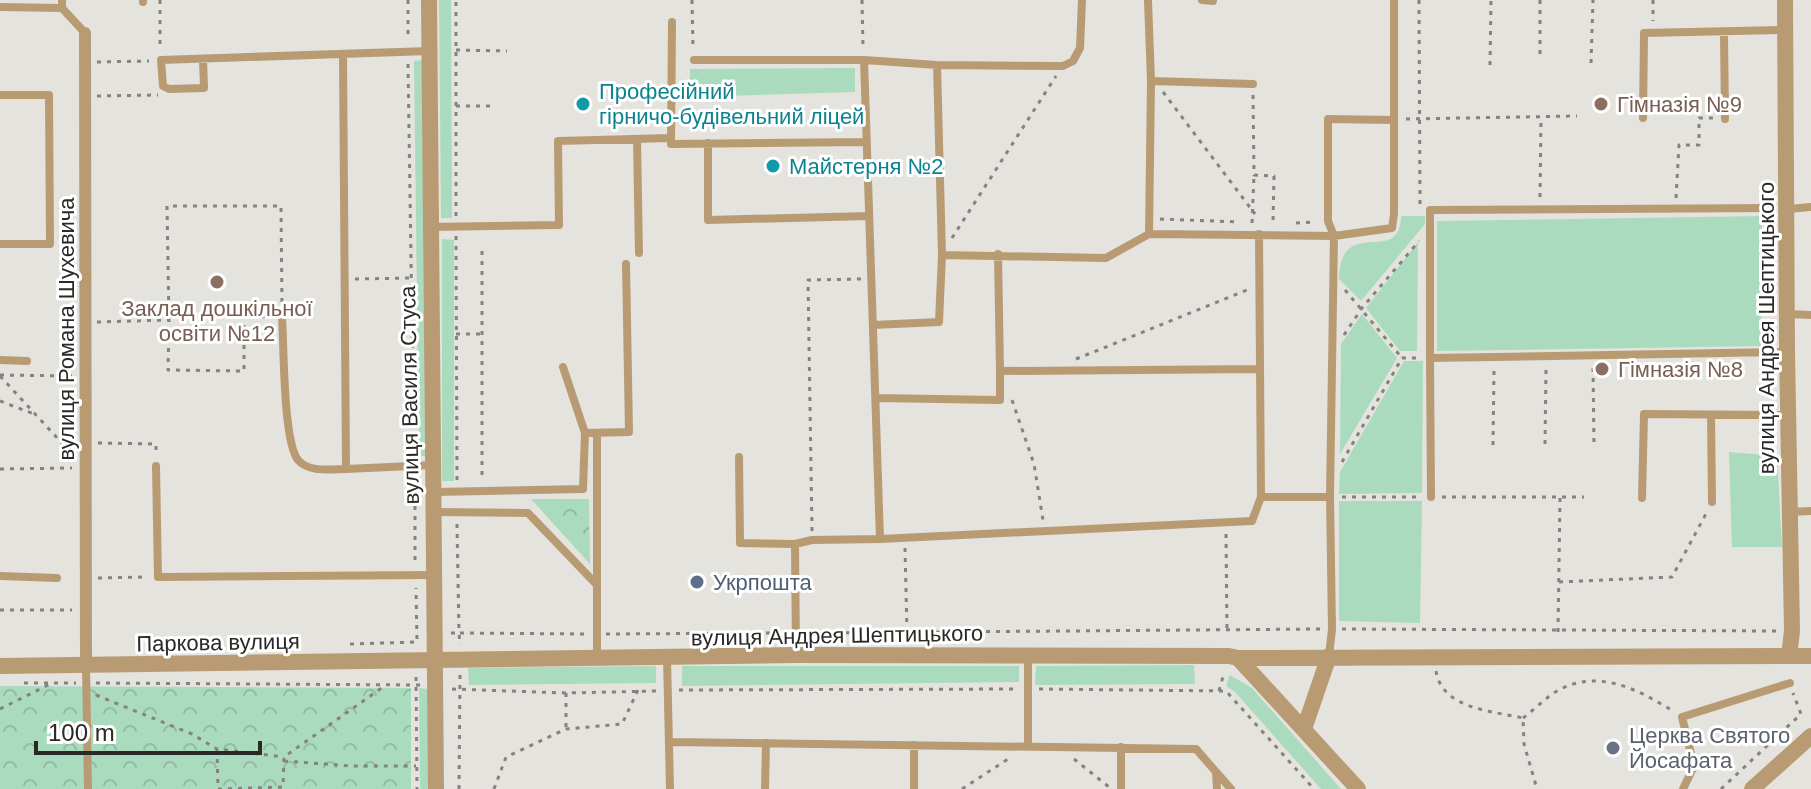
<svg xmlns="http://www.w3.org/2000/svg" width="1811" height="789" font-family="Helvetica,sans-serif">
  <defs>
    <pattern id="park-crowns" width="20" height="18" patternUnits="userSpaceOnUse" patternTransform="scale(2)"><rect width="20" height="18" fill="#aadbbf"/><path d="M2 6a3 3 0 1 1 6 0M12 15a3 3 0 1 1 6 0" fill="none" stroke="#92bca4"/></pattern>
  </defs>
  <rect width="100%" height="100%" fill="#e5e3de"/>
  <path fill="#aadbbf" d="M439,0H451L452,218H441Z
    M422,60L425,456H419L414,61Z
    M855,68V92L690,97V69Z
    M1401,216H1425V224L1361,301L1339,279C1341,213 1400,268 1401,216Z
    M1762,216L1761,346L1437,351V221Z
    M442,239L454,240V481H442Z
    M1418,242L1417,351H1400L1366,308Z
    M1362,314L1397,358L1340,454L1341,344Z
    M1404,361H1423L1422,493L1339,494L1340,472Z
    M1729,452L1777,456L1782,547H1732Z
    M1339,501H1422L1420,623L1339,621Z
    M1194,665L1195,684L1035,685L1036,666Z
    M656,666V683L469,685L468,668Z
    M682,666H1019V682L682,686Z
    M1230,675L1252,688L1341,789H1321L1235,692L1226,686Z
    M419,688L428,689L430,789H420Z"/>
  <path fill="url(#park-crowns)" d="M531,499H589L590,564Z
    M0,686L411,688V789H0Z"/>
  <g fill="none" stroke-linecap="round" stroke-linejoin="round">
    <path stroke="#858381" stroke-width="3" stroke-dasharray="4 6" stroke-linecap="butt" d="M160,0V48
      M408,0V40
      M692,0L693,48
      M862,0L863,48
      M1419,0L1420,204
      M1540,0V60
      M1653,0V21
      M456,50L507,51
      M97,62L149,61
      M1591,63L1593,0
      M408,64L414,456
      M1490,65L1491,0
      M1163,92L1255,214
      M1253,95L1254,175L1274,176L1273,224
      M97,96L158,95
      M456,106H496
      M1406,119L1577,116
      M1540,197L1541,117
      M1676,198L1679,145H1699V118H1714
      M456,216V0
      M1160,219L1240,222
      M1252,223L1254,175
      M1296,223L1316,222
      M456,236L457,480
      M952,238L1056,76
      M482,251V479
      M355,279L412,278
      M1345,290L1402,358
      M169,320L167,206H281L282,307
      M97,322L169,320L168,370L244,371V316L271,317
      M456,334H482
      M1344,335L1362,308L1419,241
      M1076,359L1247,290
      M1593,368L1594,445
      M0,375L72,376
      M0,376L72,454
      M1012,400L1034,464L1043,520
      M0,401L34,414
      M98,443L156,444V454
      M1545,444L1546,369
      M1493,445L1494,370
      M1342,462L1402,358H1418
      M0,469L72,468
      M415,476V564
      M1342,497H1419
      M1442,497H1584
      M457,524L459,633L586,634
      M812,531L808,280L861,279
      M1226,534L1227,630
      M905,548L907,632
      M98,578L146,577
      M1559,582L1672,577L1707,512
      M0,610H72
      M1342,629L1778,631
      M1558,632L1560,498
      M451,633H459L460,645
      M806,633L1322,629
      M606,634L786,633
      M350,644L417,642L416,588
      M1436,671C1442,709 1492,711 1523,718L1524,744L1537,789
      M416,677L417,789
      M24,683H76
      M96,683L420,685
      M452,689L566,693L656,691
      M1039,689L1226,691L1314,789
      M679,690L1016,689
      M1219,691L1224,673
      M566,693V729
      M96,695L192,734L217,749L284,757
      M0,709L50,684
      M1523,718C1534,710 1545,698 1557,691C1598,668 1637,689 1673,711
      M217,749L218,789
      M1074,759L1109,787
      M284,761L350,766H416
      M218,789L283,787L284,757L383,687
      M459,789L460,673
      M494,789L506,757L566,729L622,724L638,690
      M962,789L1008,759
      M1721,789L1801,714L1793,693"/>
    <path stroke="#b99b73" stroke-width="8" d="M62,0V8L85,33
      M1148,0L1151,81L1149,234L1334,236L1392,228L1394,214V0
      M1202,0L1213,1
      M143,2V0
      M0,7L62,8
      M672,22L671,144L866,142
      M1724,32L1725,119
      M343,55L346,469L433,465
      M203,59L204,88L169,89L163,86L161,60L429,51
      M694,60H864L937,65L1063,66L1073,61L1080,48L1082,0
      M864,60L880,539
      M1151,81L1253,84
      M0,95H49L50,244H0
      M1643,118L1644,33L1785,30
      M637,139L639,253
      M708,143V220L868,216
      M1773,208L1430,210V358L1787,352
      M1788,209L1811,207
      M429,227L559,225L558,141L671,138
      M998,254L1000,371
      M942,255L1106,258L1149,234
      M1787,314L1811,315
      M282,317C284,345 283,441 298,460C309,473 331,469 346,469
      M873,325L939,322L942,255L937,65
      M1430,358L1431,497
      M0,360L27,361
      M563,367L585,433
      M877,398L1000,400V371L1260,369
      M1711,415L1712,502
      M739,457L740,543L795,544L812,540L880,539L1252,521L1261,497L1259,234
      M156,466L158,577L434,575
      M434,492L583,489L585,433L629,432L626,264
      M1261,497H1330
      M1642,498L1644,414L1788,415
      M433,512L528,513L597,585V657
      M1790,512L1811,511
      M795,544L796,655
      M0,576L57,578
      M597,584V434
      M1028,655V746
      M1329,656L1332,629L1330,497L1334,236L1328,221V119L1394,120
      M667,658L670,789
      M86,666L88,789
      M669,742L1196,749L1231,789
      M914,745V789
      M1121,747V789
      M1216,772L1217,789
      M765,789L766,743
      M1683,789L1694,766L1682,717L1790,683"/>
    <path stroke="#b99b73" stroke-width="12" d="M85,33L86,666"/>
    <path stroke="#b99b73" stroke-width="16" d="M429,0C430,263 435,526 436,789
      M1785,0L1787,352L1792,631L1789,656
      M1238,658L1358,789
      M0,666L796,655L1229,656L1238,658L1811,656
      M1304,729L1329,656
      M1752,789L1811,736"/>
  </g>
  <g fill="#0f9aa8" stroke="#fff" stroke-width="3">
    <circle cx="583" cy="104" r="8"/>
    <circle cx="773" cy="166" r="8"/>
  </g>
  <g fill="#8d6e63" stroke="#fff" stroke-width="3">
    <circle cx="1601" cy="104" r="8"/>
    <circle cx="217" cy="282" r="8"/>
    <circle cx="1602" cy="369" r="8"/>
  </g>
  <circle fill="#5c6f8a" stroke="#fff" stroke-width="3" cx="697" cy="582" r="8"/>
  <circle fill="#6b7280" stroke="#fff" stroke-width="3" cx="1613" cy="748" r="8"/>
  <g text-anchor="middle" stroke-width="6" stroke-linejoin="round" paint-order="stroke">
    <g font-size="22" fill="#0d838f" stroke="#fff" text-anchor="start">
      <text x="599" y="99">Професійний<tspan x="599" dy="25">гірничо-будівельний ліцей</tspan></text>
      <text x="789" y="174">Майстерня №2</text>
    </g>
    <g font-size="22" fill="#785e54" stroke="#fff" text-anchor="start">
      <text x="1617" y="112">Гімназія №9</text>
      <text x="217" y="316" text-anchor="middle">Заклад дошкільної<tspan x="217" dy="25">освіти №12</tspan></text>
      <text x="1618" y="377">Гімназія №8</text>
    </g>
    <g font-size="22" fill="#2a2928" stroke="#fff">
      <text transform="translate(1766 328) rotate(-90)" y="8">вулиця Андрея Шептицького</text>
      <text transform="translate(66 329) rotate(-90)" y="8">вулиця Романа Шухевича</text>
      <text transform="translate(409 395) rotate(-91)" y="8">вулиця Василя Стуса</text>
      <text transform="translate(837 635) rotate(-1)" y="8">вулиця Андрея Шептицького</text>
      <text transform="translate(218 642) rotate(-1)" y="8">Паркова вулиця</text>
    </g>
    <g font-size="22" fill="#4e5e75" stroke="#fff" text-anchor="start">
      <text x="713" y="590">Укрпошта</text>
    </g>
    <g font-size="22" fill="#5b616d" stroke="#fff" text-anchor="start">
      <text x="1629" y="743">Церква Святого<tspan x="1629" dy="25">Йосафата</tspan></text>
    </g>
  </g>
  <path d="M36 741v12h224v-12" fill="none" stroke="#2a2928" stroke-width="4"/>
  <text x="48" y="741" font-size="24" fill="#2a2928" stroke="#ffffff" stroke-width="6" paint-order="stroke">100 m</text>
</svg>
